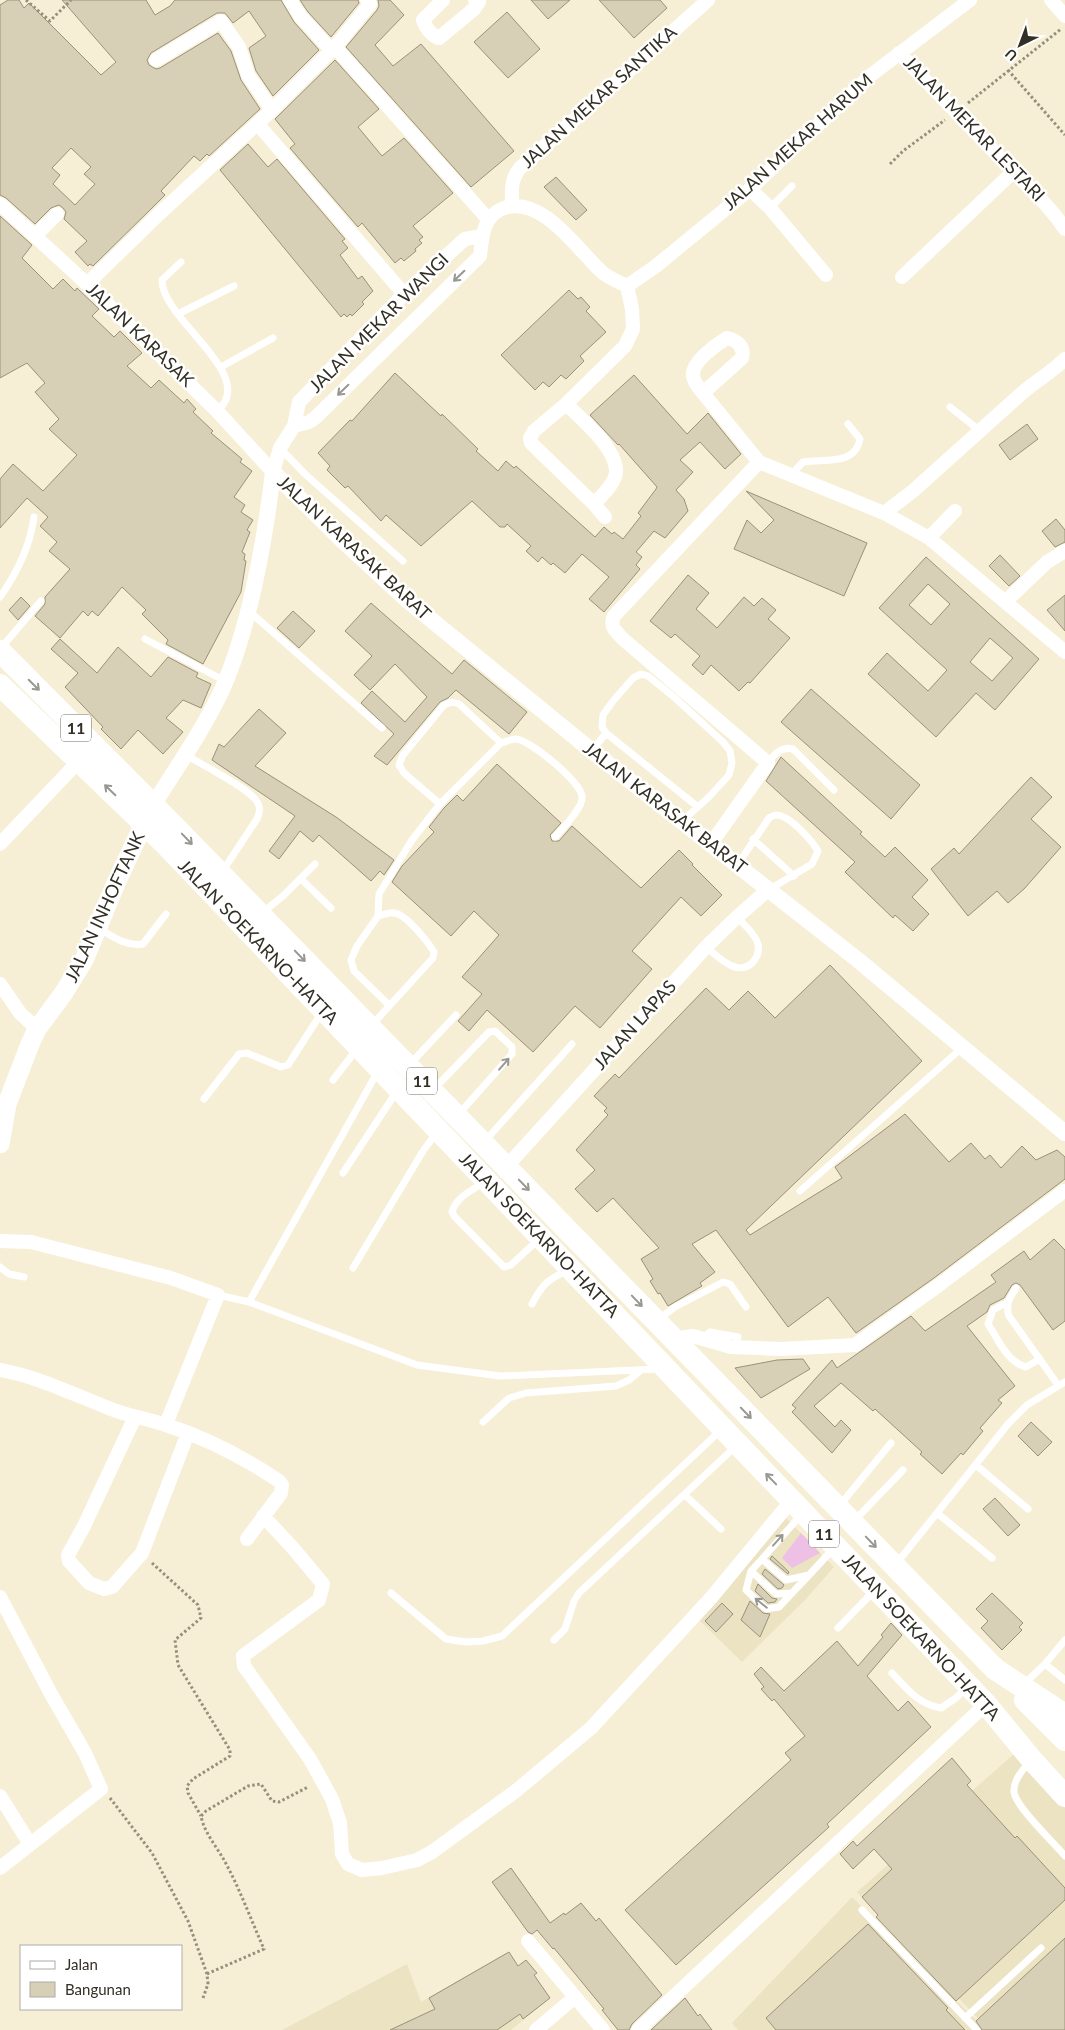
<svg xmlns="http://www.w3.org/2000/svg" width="1065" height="2030" font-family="Lato,sans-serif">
  <rect width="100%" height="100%" fill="#f6efd5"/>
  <path fill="#ece3c3" d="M784,1516L834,1567L804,1601L742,1662L698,1619Z
    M1014,1754L1065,1808V2030H989L857,1892Z
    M852,1897L986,2030H738L732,2023Z
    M504,1954L544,2003L511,2030H282L407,1964L421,2002Z"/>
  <path fill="#eec0e6" d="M801,1533L820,1553L792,1568L782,1558Z"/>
  <path fill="#d7cfb6" stroke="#99927a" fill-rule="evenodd" d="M8,0H19L24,8L29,3L101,75L116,62L62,0H146L155,15L170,6L175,0H281L294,22L319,50L273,96L256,71L249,48L266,36L249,11L233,23L225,13H217L151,53L147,60L149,65L156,69L160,68L218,33L231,51L241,80L260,109L209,156L207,154L200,161L194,156L161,191L165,195L154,206L93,266L90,264L88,266L75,252L87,241L64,219L66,212L63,208L59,205L51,208L35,224L6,198L0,195V5ZM71,148L91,167L84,174L95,184L75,205L53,184L60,175L52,168Z
    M300,0H358L359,3L331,37L308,12Z
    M378,0H390L404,15L375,45L393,66L421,44L514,151L471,187L346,47L377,10L379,6Z
    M531,0H570L548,19Z
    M599,0H660L667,8L634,38Z
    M507,12L540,49L508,78L474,42Z
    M335,60L379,109L358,127L382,156L404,138L453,193L413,226L423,237L419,240L422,243L415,249L416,251L404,261L401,258L395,263L362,223L358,227L290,148L295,144L275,119Z
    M248,144L268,167L277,159L345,239L342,241L348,248L340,255L358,279L362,276L373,291L362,302L364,304L352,316L350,314L347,317L344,314L341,317L220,170Z
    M556,177L587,210L576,220L544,187Z
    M0,216L32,245L22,258L53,289L63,279L75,291L77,288L99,309L92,316L114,337L120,331L142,353L127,366L151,388L159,380L184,403L187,399L196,409L193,412L213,431L211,433L242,459L240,462L252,471L234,497L245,505L241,512L253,520L247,530L250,532L242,552L245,554L244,560L246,561L241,592L203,664L166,644L168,640L142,614L146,610L122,587L98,616L92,611L88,616L83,611L60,638L35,616L45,604V597L70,569L49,551L57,542L40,526L48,517L27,498L0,528V479L13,464L43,491L77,455L49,429L59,419L35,392L45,383L27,363L0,378Z
    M569,290L578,299L581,297L590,307L586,311L606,332L580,356L584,361L566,379L561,375L549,387L543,382L535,390L501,355Z
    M395,373L441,416L442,414L478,449L476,451L498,471L506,461L514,468L516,466L595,537L604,527L612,534L614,532L623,539L641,516L638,513L656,489L657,487L619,444L618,445L590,415L634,375L687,434L708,413L741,454L725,469L700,442L680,460L693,472L676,490L684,499L688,511L665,538L654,531L636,552L642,557L636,565L640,569L604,612L589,599L609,577L582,554L565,573L553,563L551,565L542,557L538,562L526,551L531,546L507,524L505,527H500L472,501L421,546L386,515L381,521L348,486L345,488L327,470L330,466L318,453L350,420L352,421Z
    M1027,424L1038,439L1010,460L999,445Z
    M746,491L867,543L844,596L734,549L747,520L761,533L774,520Z
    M1056,519L1065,530V542L1055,547L1042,531Z
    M1000,555L1020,576L1009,586L989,566Z
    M926,557L1039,659L995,710L976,693L936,737L868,674L887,653L928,691L947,670L879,608ZM928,584L950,604L931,625L909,605ZM990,638L1013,658L992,681L970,662Z
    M688,575L709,593L696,609L717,628L744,597L754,606L762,598L776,610L768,619L790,638L750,683L748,682L739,691L711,665L703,675L692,665L700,656L675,634L671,638L650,621Z
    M1065,595V631L1047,610Z
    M21,597L30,606L18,620L9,610Z
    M371,603L452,674L464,660L527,712L509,734L456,690L448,698L440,702L387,765L374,756L394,734L361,703L372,691L405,722L427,697L395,664L370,690L354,675L372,656L345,631Z
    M293,611L315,631L299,648L277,628Z
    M60,639L97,673L118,647L151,677L168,657L198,673L196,677L211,684L201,708L183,700L166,718L183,732L163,754L138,730L121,749L101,729L103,727L65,687L78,673L51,649Z
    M811,689L920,785L891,819L781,722Z
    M259,709L286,733L255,766L336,817L394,860L384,875L380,871L371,881L319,835L313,842L300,831L279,859L269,851L295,816L212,760L219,744L224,747Z
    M781,757L862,832L860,834L885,857L895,847L928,880L912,897L929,914L913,931L895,915L893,918L845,872L855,862L766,781Z
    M497,764L561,823L550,835L552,841H559L572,826L641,888L679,850L693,864L692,865L722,895L701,916L681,897L632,951L652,969L600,1028L575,1006L533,1052L487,1010L469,1031L458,1021L482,994L462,977L499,935L474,911L451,936L392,882L402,866L434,832L429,827L444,808L457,795L463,801Z
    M1031,777L1052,797L1031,819L1061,847L1024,889L1008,903L997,891L968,916L931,869L954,848L959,854Z
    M830,965L922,1061L746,1230L750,1235L842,1178L835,1167L905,1114L949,1162L971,1143L985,1159L990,1155L1001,1168L1022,1146L1036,1160L1057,1150L1065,1157V1179L934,1278L856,1333L828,1297L788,1327L716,1230L692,1244L715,1272L700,1283L702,1286L668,1306L660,1293L658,1294L650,1281L653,1279L641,1259L659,1248L613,1198L597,1212L575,1189L595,1170L576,1150L608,1115L604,1111L607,1108L594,1096L615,1074L619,1078L706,988L729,1010L748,991L775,1018Z
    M1054,1239L1065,1250V1321L1053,1330L1020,1285L1016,1283L1012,1285L1004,1298L990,1305L987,1312L967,1326L1015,1386L998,1400L1002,1403L980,1428L983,1431L963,1455L961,1453L942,1474L920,1454L922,1452L875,1409L873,1411L841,1383L814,1406L835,1427L841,1420L851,1430L832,1453L792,1412L796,1408L792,1405L832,1360L837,1368L911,1316L925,1331L996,1282L991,1275L1024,1251L1030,1260Z
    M803,1359L810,1369L761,1398L735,1368L777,1360Z
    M1031,1422L1052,1442L1038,1456L1018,1436Z
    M995,1498L1020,1525L1008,1536L983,1509Z
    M772,1556L789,1572L788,1574L770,1559Z
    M765,1569L784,1585L782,1588L778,1589L762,1574Z
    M758,1584L772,1598L777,1599L775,1602L768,1603L755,1591Z
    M992,1593L1023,1623L1019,1627L1022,1630L1002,1650L981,1628L988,1621L976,1609Z
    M750,1601L763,1613L770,1614L760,1637L741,1620Z
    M722,1603L733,1614L716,1632L705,1621Z
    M891,1623L902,1635L867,1676L898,1711L908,1701L931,1727L827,1824L829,1827L676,1965L625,1910L791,1760L785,1753L805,1736L774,1699L772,1701L761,1689L764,1687L754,1674L761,1667L784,1691L837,1641L858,1666L883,1637L881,1635Z
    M952,1758L971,1781L967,1785L1015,1838L1017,1836L1065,1888V1900L956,2001L876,1917L878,1915L862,1897L892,1869L874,1849L853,1869L840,1854L853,1841L857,1846Z
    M511,1868L550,1923L564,1913L565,1915L581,1903L596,1921L599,1918L662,1995L632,2024L629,2030H618L602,2010L604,2009L554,1948L553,1949L537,1930L532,1934L528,1932L492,1882Z
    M868,1924L948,2008L946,2010L965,2030H776L766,2018Z
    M1065,1938V2030H982L976,2021Z
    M509,1952L518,1966L526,1960L537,1973L534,1975L550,1998L523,2019L520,2014L497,2030H390L435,2009L429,1998Z
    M685,1998L698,2016L700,2014L712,2030H651Z"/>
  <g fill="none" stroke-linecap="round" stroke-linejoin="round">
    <path stroke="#95907e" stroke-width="3" stroke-dasharray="2.5 2.5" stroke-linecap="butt" d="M26,0L50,21L71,0
      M1008,70L1065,135
      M968,103L1061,29
      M890,164L903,151L945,120
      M152,1563L198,1605L201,1618L175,1640L178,1665L230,1750V1756L193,1779L187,1786L188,1793L201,1816
      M110,1798L152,1853L188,1921L207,1974L208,1984L203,1998
      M207,1974L264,1949C251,1920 240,1889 224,1860C216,1846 204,1832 201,1816L206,1811L248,1786L261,1784L272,1801L279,1802L308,1787"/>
    <path stroke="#fff" stroke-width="7" d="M770,208L792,186
      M181,262L162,280C161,319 260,376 217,411
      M178,314L234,286
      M221,367L273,338
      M950,407L979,430
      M280,448L305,474L403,561
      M790,476L803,462C822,458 855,467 860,439L848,424
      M0,597C17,573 30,547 34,517
      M250,612L382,728
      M145,639L225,681
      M1,648L41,601
      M592,751L606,733
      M186,755C202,765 245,786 256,800C261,807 260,812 257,819L222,872
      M768,763C774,754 782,746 793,749L834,790
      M440,804L404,773L399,765L403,755L444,705L452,702L459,704L501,743
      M681,822L709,797L729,775L732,763L730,751L723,742L674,697L648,676L641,674L633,678L613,701L603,715L602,727L606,733L698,807
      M753,839L794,876
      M738,864L769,818C771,817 774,815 776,815C790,815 812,841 818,851L812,864L770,889
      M301,879L331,908
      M262,913L283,896L315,864
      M98,928C112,936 126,947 143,944L166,914
      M706,947C715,954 724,964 735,967C741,969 749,967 753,962C768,944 749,930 737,917
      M389,1005L354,971L351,960L357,946L378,916L379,894L412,840L440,804L501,743C506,742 511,739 516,739C530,740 580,781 582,796C584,807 563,828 555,837
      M371,1026L433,958L434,952C428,942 406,914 394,913C389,912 383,915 378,916
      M410,1064L456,1015
      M333,1080L357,1049
      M434,1089L489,1032L495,1031L512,1047V1054L458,1115
      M204,1099L239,1054L247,1053L281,1067L288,1065L322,1012
      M485,1141L572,1044
      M343,1173L397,1091
      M485,1182C472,1190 456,1197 452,1212L455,1217L504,1267L511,1265L539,1239
      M800,1191L963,1047
      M0,1267L9,1274L24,1277
      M353,1268L423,1151L437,1132
      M1016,1288C1010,1297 1005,1305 1009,1316L1058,1385
      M218,1295L249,1302L417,1365L500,1376L659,1369
      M249,1302L378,1071
      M1008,1302L993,1310L988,1324C998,1339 1007,1362 1026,1367L1040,1359
      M532,1304C542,1285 547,1280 566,1271
      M659,1319L675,1307L723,1282L730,1284L746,1307
      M702,1338L710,1332L738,1337
      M483,1422L509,1398L526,1393L616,1386L629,1380L640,1371
      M976,1465L1028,1509
      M685,1495L721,1529
      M840,1505L891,1443
      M937,1513L1008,1424L1027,1405L1065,1382
      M802,1514L762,1559L786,1580L809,1575L834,1548
      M855,1520L903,1470
      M762,1559L751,1571L776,1594L792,1593L809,1575
      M896,1564L937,1513L992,1558
      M751,1571L746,1590L766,1609L779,1607L792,1593
      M391,1593L446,1639L466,1642L483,1641L502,1636L721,1430
      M838,1628L874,1591
      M554,1640L565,1629L574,1601L579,1593L736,1446
      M1045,1664L1065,1680
      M892,1673C907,1689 918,1704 941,1708L956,1698L966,1688
      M1024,1684L1045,1664L1065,1640
      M1030,1762C1023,1769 1013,1781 1014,1792C1016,1807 1054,1843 1065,1856
      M862,1910L977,2030
      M965,2018L1041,1948"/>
    <path stroke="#fff" stroke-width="14" d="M290,0L301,17L332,51
      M443,0L423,20C425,27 432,36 439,38L474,9L479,2L475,0
      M1051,0L1065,16
      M335,47L488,219
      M899,53C936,91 972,129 1009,167C1029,188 1049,205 1065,229
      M156,60L221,21L239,47L248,75L272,110
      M262,129L404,294
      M750,189L770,208L826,275
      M0,204L87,284L217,411L273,472
      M512,206C512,191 510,180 520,168L708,0
      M36,235L57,214
      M482,236L465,239L404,294L299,402L294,426L309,422L315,418L480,256C482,236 483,216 504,208C543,195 579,252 603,273C611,279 619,282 627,286
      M902,277L1013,172
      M87,284L160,213L272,110L335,47L370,4L367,0
      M627,286L656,266L750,189L871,75L970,0
      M703,393L742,358C745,347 737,340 727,338C717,344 691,362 693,376C694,383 699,388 703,393L759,462L884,513L929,538L1065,652
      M566,404C582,419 617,449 616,472C615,484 602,495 594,504
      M273,472L280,448L294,426
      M884,513L913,491L1022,393C1036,381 1052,372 1065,359
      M605,517L594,504L531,443L530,438L534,431L566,404L625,346L633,329L632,309L627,286
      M929,538L955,511
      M1006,601L1047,562L1065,551
      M0,844L79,761
      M710,845L768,763L623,639C616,631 609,627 614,616L759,462
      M0,984L20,1013L37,1029
      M506,1167L706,947L737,917L769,889
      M0,1241L31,1242L171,1278L218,1295L166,1424
      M674,1339L693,1336L731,1347L781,1349L855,1345L939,1285L1064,1191
      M0,1370C39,1377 75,1395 111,1409C129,1416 148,1419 166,1425C204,1437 246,1459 279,1481L282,1485L281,1493L247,1539
      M135,1417L84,1526L68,1555L69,1561L89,1583L104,1589L112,1587L142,1553L188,1433
      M263,1516L292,1547L323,1584L319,1600L243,1656L244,1666L310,1759L332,1799L340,1823L342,1854L348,1864L362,1870L382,1868L417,1860L432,1852L517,1790L591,1728L711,1598L792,1500
      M0,1597L51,1694L85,1753L101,1789L0,1868
      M0,1796L30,1844
      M528,1941L603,2030
      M536,2030L575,1997
      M638,2030L986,1704"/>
    <path stroke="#fff" stroke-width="16" d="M273,472L342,540L407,600L592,751L858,960L1065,1133
      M153,805C176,769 201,733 220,694C249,632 265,540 273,472"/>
    <path stroke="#fff" stroke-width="19" d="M0,1144L7,1104L30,1044L37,1029L63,994L84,960L117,881L149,813"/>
    <path stroke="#fff" stroke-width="22" d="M0,651L174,826L995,1669L1065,1715
      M0,685L164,843L986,1704L1032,1760L1065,1796
      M1025,1700L1065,1740"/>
  </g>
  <defs><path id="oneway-shaft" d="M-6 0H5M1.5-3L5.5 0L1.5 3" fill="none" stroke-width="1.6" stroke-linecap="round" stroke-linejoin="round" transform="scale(1.25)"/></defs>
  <g stroke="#989792">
    <use href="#oneway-shaft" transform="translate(459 276) rotate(136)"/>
    <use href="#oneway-shaft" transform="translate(343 390) rotate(136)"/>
    <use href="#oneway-shaft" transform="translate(34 685) rotate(45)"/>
    <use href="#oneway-shaft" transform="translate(110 790) rotate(-136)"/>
    <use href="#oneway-shaft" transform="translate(187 839) rotate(46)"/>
    <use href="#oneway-shaft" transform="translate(300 956) rotate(46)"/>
    <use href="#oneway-shaft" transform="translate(504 1064) rotate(-49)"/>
    <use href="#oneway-shaft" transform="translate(524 1185) rotate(46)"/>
    <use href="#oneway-shaft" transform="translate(637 1301) rotate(46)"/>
    <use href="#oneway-shaft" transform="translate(746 1413) rotate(46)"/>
    <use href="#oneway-shaft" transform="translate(771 1479) rotate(-134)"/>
    <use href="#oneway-shaft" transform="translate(778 1540) rotate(-48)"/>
    <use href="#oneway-shaft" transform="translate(871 1542) rotate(46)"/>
    <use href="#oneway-shaft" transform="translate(761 1603) rotate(-141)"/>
  </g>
  <g text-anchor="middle" stroke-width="5" stroke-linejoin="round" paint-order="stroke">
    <g fill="#fff" stroke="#706d66" stroke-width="1">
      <rect x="61" y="714.5" width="30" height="27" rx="4"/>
      <rect x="407" y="1067.5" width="30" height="27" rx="4"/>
      <rect x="809" y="1520.5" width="30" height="27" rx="4"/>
    </g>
    <g font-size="16" font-weight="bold" fill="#322f25">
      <text x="76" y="734">11</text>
      <text x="422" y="1087">11</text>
      <text x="824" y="1540">11</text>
    </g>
    <g font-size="18" fill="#322f25" stroke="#fff">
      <text transform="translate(599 97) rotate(-42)" y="6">JALAN MEKAR SANTIKA</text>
      <text transform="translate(974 129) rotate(46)" y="6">JALAN MEKAR LESTARI</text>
      <text transform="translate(798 142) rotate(-42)" y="6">JALAN MEKAR HARUM</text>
      <text transform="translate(379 323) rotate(-45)" y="6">JALAN MEKAR WANGI</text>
      <text transform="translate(140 335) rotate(44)" y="6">JALAN KARASAK</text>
      <text transform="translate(354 548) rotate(43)" y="6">JALAN KARASAK BARAT</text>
      <text transform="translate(665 808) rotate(38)" y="6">JALAN KARASAK BARAT</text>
      <text transform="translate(105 907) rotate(-65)" y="6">JALAN INHOFTANK</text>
      <text transform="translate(258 942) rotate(46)" y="6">JALAN SOEKARNO-HATTA</text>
      <text transform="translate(635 1025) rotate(-48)" y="6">JALAN LAPAS</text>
      <text transform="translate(539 1235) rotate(46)" y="6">JALAN SOEKARNO-HATTA</text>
      <text transform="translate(921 1637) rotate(47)" y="6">JALAN SOEKARNO-HATTA</text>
    </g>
  </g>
  <rect x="20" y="1945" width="162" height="65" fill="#ffffff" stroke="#adaca8"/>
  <rect x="30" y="1961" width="25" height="8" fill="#ffffff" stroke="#adaca8"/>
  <text x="65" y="1970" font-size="15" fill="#322f25">Jalan</text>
  <rect x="30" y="1982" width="25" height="15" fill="#d7cfb6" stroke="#adaca8"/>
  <text x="65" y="1995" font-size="15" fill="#322f25">Bangunan</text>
  <g transform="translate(1020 45) rotate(222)" stroke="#ffffff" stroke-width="4" paint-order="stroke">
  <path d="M0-4L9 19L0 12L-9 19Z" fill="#322f25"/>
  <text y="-8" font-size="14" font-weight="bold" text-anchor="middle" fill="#322f25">U</text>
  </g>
</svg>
